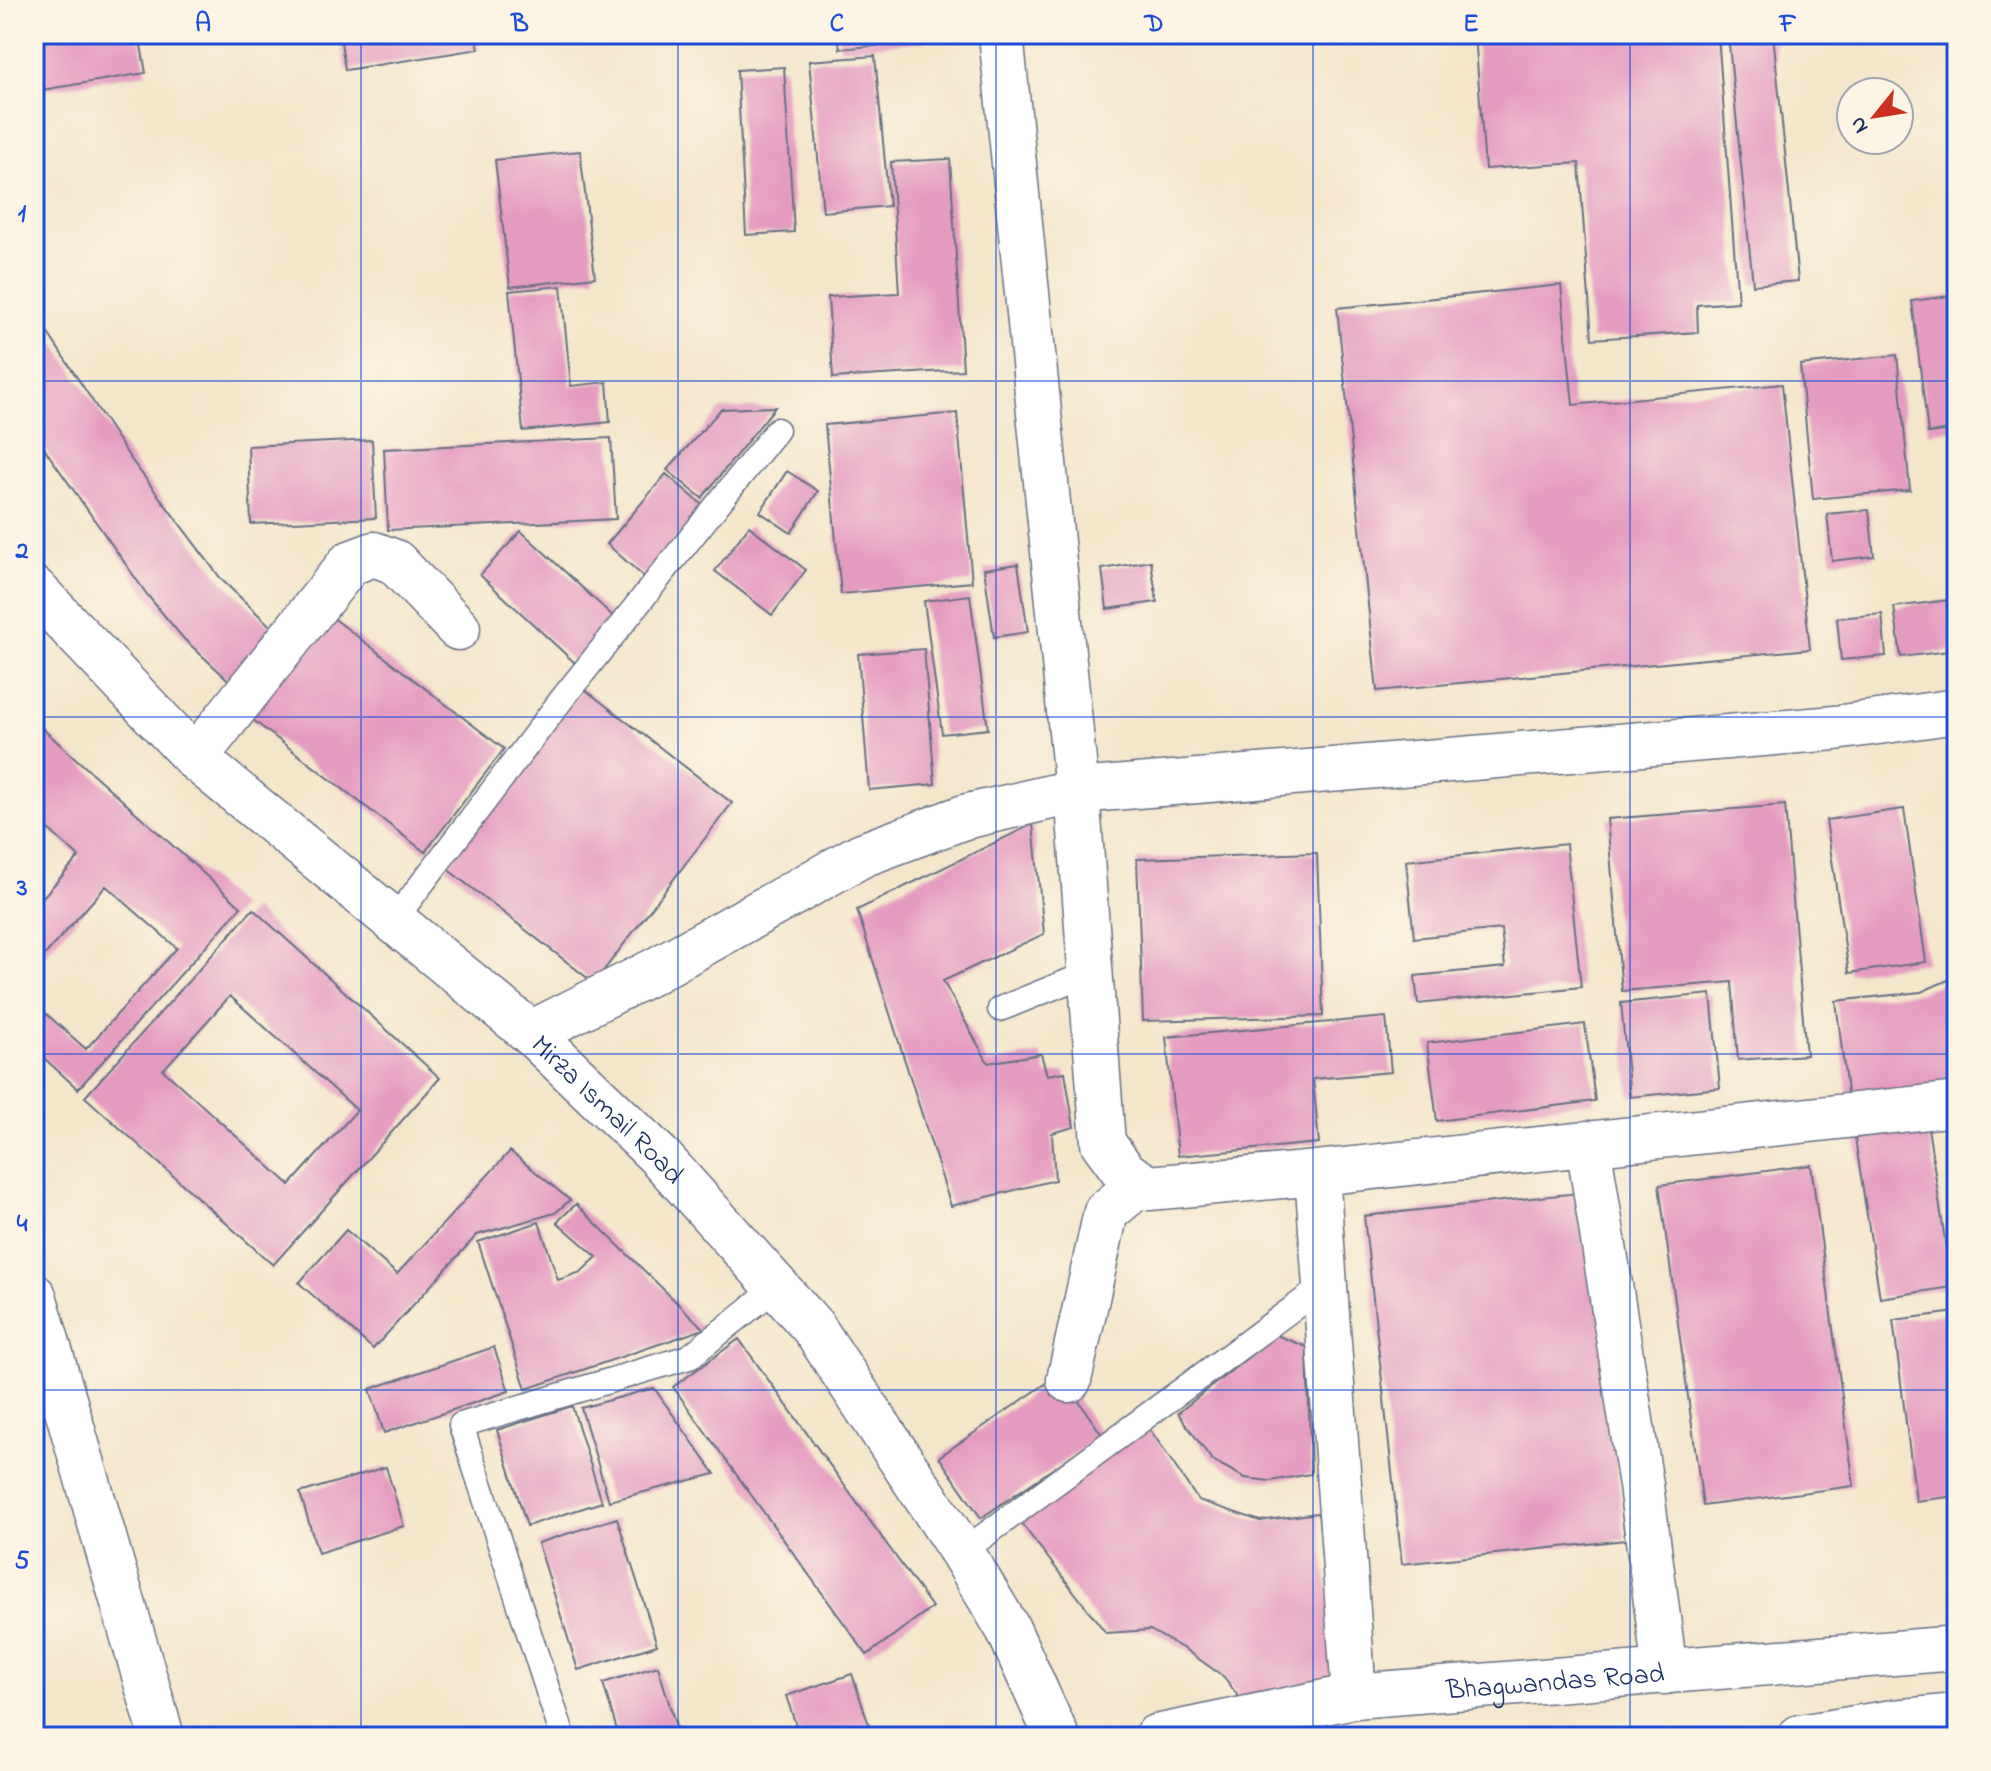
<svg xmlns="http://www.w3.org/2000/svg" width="1991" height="1771" font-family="'Indie Flower',sans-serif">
  <rect width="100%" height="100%" fill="#fcf5e5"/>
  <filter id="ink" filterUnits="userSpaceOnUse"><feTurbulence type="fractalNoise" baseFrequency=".0125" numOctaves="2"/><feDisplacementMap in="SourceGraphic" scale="16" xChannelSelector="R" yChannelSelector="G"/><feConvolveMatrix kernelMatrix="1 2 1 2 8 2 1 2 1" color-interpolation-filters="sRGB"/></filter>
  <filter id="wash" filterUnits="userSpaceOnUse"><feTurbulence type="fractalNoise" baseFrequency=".006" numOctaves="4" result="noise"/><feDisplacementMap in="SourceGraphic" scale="32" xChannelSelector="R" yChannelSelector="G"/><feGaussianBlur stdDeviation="1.8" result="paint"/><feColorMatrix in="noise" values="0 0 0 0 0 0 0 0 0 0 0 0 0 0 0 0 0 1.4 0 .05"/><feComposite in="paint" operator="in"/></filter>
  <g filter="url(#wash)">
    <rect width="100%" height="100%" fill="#f4e6cb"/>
    <g id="blocks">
      <path fill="#e49dc1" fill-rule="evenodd" d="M34,34H139L146,73L35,91Z
        M340,34H476L479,49L345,70Z
        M838,34H925L926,41L840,49Z
        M1475,34H1718L1738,302L1697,305L1698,332L1592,339L1579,163L1485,169Z
        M1728,34H1773L1798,281L1753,285Z
        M875,56L889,206L823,212L809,61Z
        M784,67L794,232L746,235L737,70Z
        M580,151L595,277L510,287L495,160Z
        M950,159L963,370L833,378L828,297L899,293L891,162Z
        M1561,285L1573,405L1782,384L1810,649L1377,691L1337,308Z
        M561,286L571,386L607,382L610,422L523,431L509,291Z
        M1957,295V429L1928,433L1912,301Z
        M34,312L130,458L222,580L283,638L237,688L183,638L148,596L34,434Z
        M1897,355L1910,490L1813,499L1800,365Z
        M775,407L702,498L667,470L721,409Z
        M957,413L972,582L841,594L825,425Z
        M611,438L616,519L388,530L384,449Z
        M372,440L376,518L251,524L248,446Z
        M787,471L818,491L791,533L760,512Z
        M666,474L704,506L644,577L607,544Z
        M1869,510L1874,556L1832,561L1827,514Z
        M749,526L806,570L772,615L715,571Z
        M521,531L616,619L575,663L480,575Z
        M1151,561L1157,602L1107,609L1102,569Z
        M1018,564L1028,632L994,637L984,569Z
        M970,595L988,729L942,734L924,601Z
        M1957,599V650L1901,657L1894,607Z
        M323,610L504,749L425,852L245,714Z
        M1882,614L1886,656L1841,660L1837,618Z
        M924,649L935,784L869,790L858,654Z
        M583,688L732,803L594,983L446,868Z
        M34,721L241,907L78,1089L34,1049V1003L86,1049L177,948L106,886L34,967V907L79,857L34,816Z
        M1785,805L1806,1055L1738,1060L1732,982L1622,991L1607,819Z
        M1904,809L1926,962L1849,973L1826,820Z
        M1033,824L1044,934L943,981L988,1063L1041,1054L1047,1075L1065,1072L1074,1127L1052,1133L1055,1180L951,1206L857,910Z
        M1566,844L1581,987L1418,1004L1415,976L1505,967L1501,929L1414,938L1406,861Z
        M1317,853L1323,1016L1143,1021L1137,859Z
        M253,909L440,1078L273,1265L85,1097ZM230,996L357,1110L290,1185L163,1070Z
        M1957,976V1087L1848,1100L1836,1001L1921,992Z
        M1711,994L1720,1088L1630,1097L1621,1003Z
        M1386,1017L1391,1072L1313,1079L1319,1143L1178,1156L1166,1037Z
        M1585,1024L1595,1101L1437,1121L1427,1043Z
        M1928,1127L1952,1287L1880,1298L1855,1138Z
        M510,1151L570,1200L555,1213L477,1235L373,1349L299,1283L346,1230L397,1274Z
        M1811,1165L1854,1486L1703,1506L1659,1185Z
        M1587,1192L1625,1540L1402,1564L1364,1216Z
        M576,1204L704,1329L526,1389L478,1242L539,1222L558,1280L581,1272L597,1257L557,1222Z
        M1957,1312V1496L1916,1501L1893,1320Z
        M1276,1335L1307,1347L1311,1474L1270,1481L1245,1478L1212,1460L1178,1413Z
        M739,1339L932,1607L867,1655L673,1387Z
        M494,1347L509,1391L384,1433L370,1389Z
        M1060,1374L1102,1435L981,1518L939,1457Z
        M654,1388L715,1474L609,1501L581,1408Z
        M572,1406L602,1502L527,1526L497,1430Z
        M1149,1428L1198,1500L1260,1521L1318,1513L1341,1690L1243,1703L1224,1677L1186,1650L1150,1630L1106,1633L1018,1519Z
        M386,1467L404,1526L318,1553L300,1493Z
        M617,1518L657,1645L578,1670L538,1543Z
        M658,1666L679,1737H619L603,1683Z
        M852,1674L873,1737H800L786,1696Z"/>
    </g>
  </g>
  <g filter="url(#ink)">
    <use href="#blocks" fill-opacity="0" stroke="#676f84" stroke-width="2"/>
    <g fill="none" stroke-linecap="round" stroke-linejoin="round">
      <g stroke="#676f84" stroke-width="27">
        <path id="service" d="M395,919L562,699L777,430
          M1000,1009L1089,973
          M962,1552L1326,1284
          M563,1737L461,1425L689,1357L777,1287"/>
      </g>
      <g stroke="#676f84" stroke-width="47">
        <path id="minor" d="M1001,34L1077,791L1103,1143L1125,1173L1149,1188L1317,1173L1957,1104
          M195,758L350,563L374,554L395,562L458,628
          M531,1033L654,971L862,855L964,817L1077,791L1835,728L1957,711
          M1588,1143L1641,1485L1665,1672
          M1317,1173L1354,1696
          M34,1296L162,1737
          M1069,1380L1106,1212L1141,1183"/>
      </g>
      <g stroke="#676f84" stroke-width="47">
        <g id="tertiary">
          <path id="s1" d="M1156,1737L1354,1696L1957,1648"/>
          <path d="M1800,1737L1893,1722L1957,1716"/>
        </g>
      </g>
      <g stroke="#676f84" stroke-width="47">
        <g id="trunk">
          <path id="s2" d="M34,589L195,758L531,1033L661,1158L813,1327L962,1552L1008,1629L1057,1737"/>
        </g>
      </g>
      <use href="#service" stroke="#fff" stroke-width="24"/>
      <use href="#minor" stroke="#fff" stroke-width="44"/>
      <use href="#tertiary" stroke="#fff" stroke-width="44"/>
      <use href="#trunk" stroke="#fff" stroke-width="44"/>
    </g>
  </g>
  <path fill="none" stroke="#1d4ed8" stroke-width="2" stroke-opacity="0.55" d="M361,34V1737M678,34V1737M996,34V1737M1313,34V1737M1630,34V1737M34,381H1957M34,717H1957M34,1054H1957M34,1390H1957"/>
  <g text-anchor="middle" stroke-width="6" stroke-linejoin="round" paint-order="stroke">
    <g font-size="28" fill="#1b2f5e" stroke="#fcf5e5">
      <text dy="10" stroke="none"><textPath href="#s2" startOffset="776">Mirza Ismail Road</textPath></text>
      <text dy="10" stroke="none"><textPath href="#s1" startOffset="404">Bhagwandas Road</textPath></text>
    </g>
  </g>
  <rect width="1991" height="1771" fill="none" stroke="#fcf5e5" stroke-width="88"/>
  <g transform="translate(1875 116) rotate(240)"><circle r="38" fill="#fcf5e5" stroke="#a2a6af" stroke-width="2"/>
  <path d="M0-6L14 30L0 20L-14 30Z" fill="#c8321e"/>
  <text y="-12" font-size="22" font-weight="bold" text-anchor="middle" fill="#1b2f5e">N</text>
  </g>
  <rect x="44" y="44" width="1903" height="1683" fill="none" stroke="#1d4ed8" stroke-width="3"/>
  <g font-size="26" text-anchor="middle" font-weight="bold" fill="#1d4ed8">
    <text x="203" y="31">A</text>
    <text x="520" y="31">B</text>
    <text x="837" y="31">C</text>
    <text x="1154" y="31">D</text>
    <text x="1471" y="31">E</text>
    <text x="1788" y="31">F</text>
    <text x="22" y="221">1</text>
    <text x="22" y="558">2</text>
    <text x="22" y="895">3</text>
    <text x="22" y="1231">4</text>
    <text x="22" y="1568">5</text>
  </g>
</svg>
